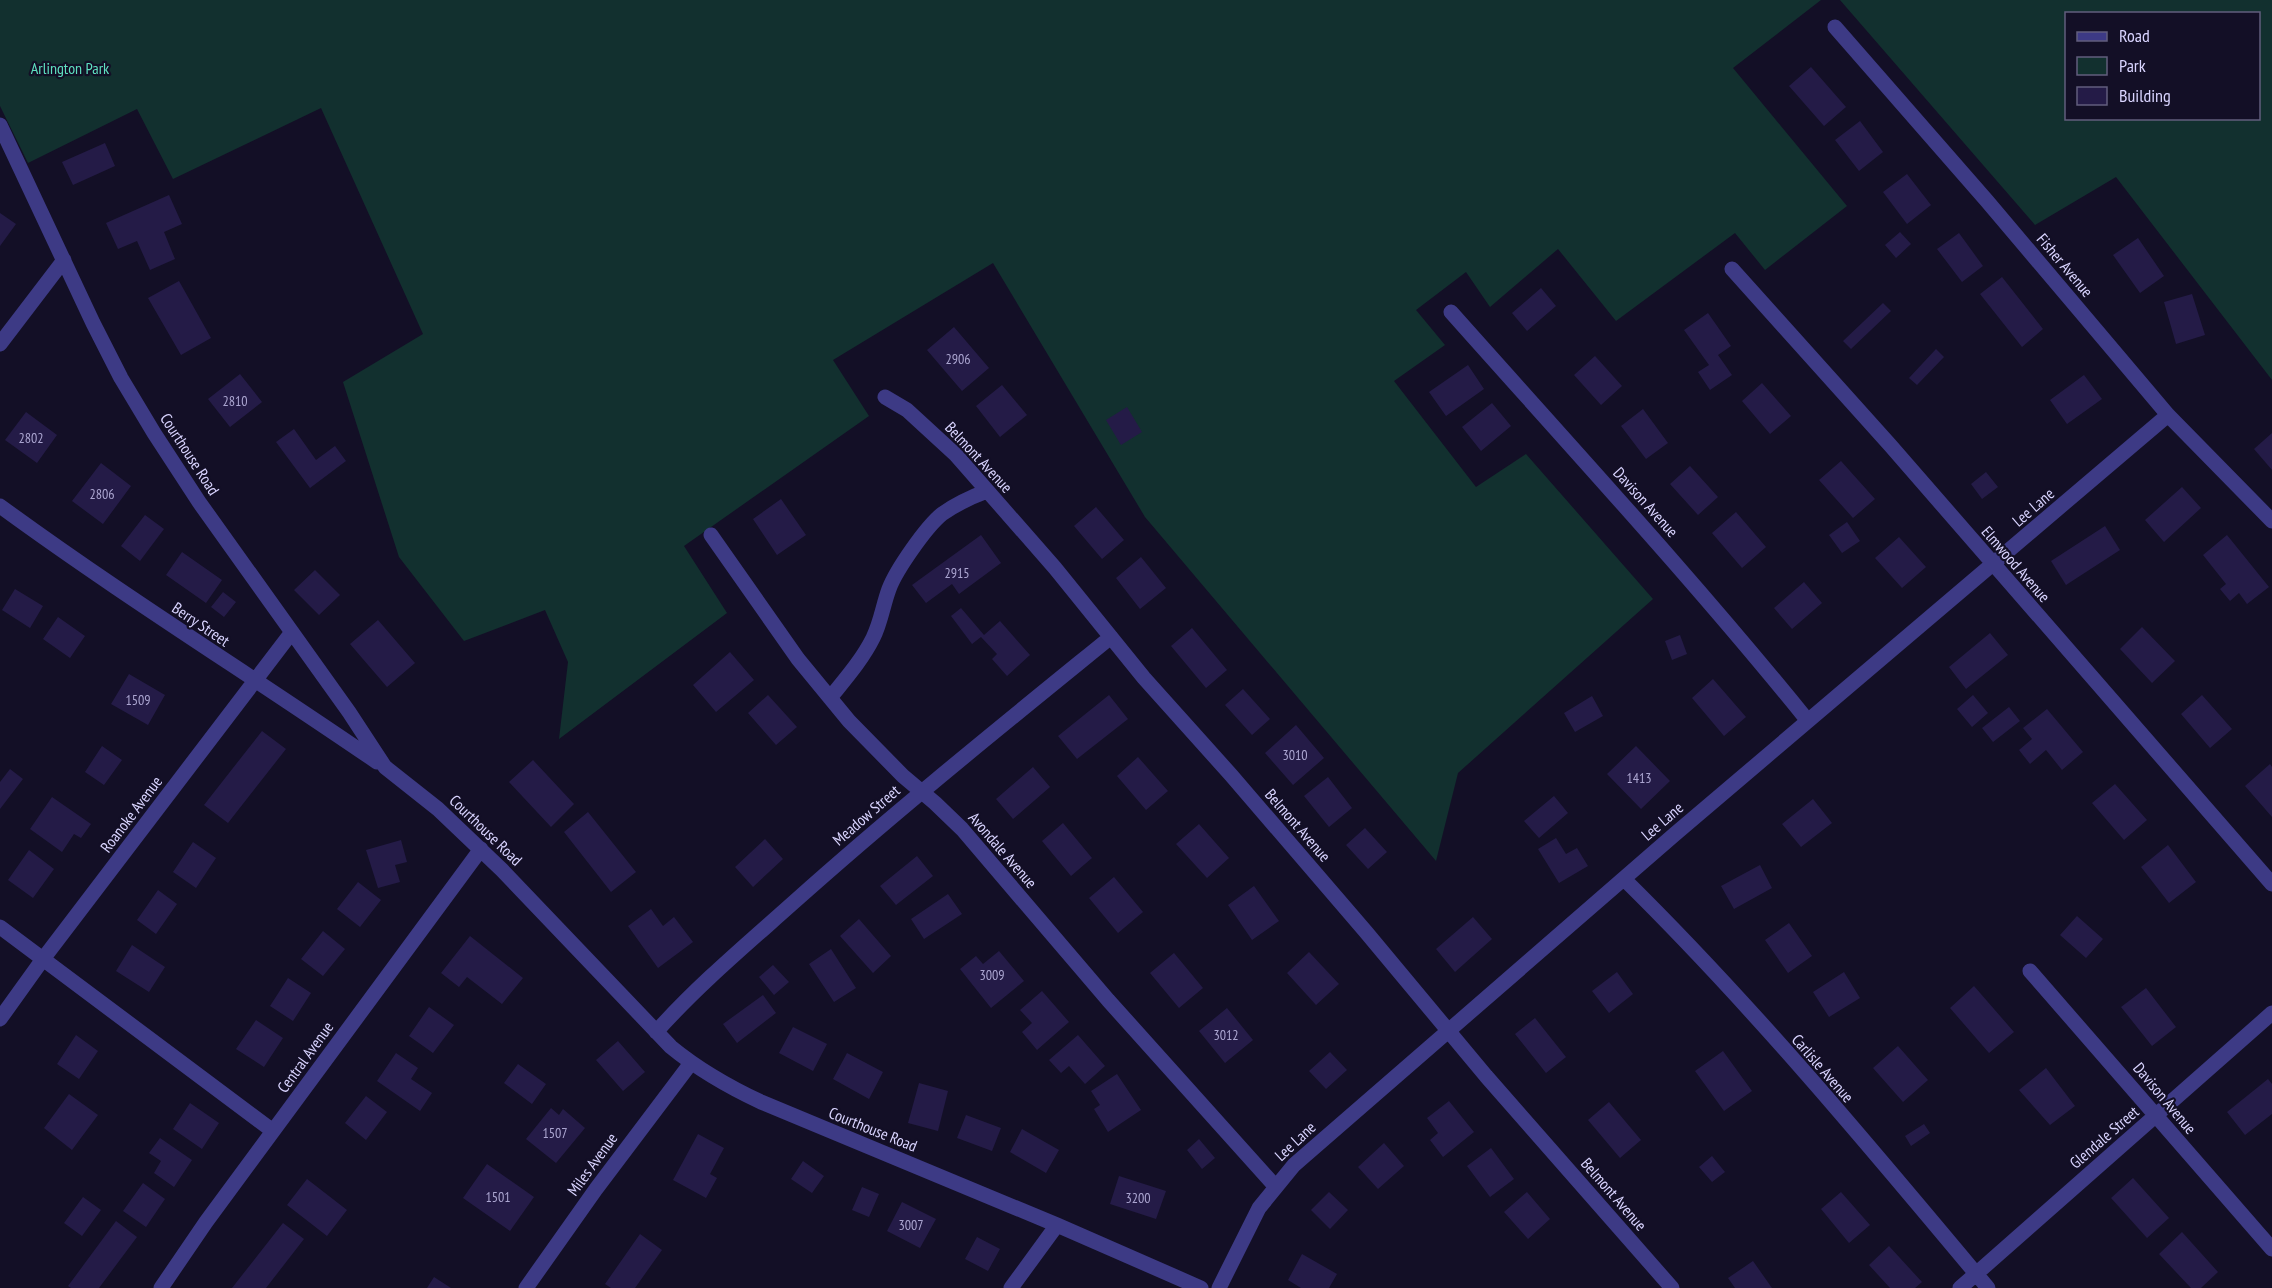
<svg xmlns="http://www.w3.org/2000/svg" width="2272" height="1288" font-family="'PT Sans Narrow',sans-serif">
  <rect width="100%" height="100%" fill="#130f26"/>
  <path fill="#12302f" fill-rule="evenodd" d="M0,0H1821L1733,68L1847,206L1765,270L1735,233L1616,321L1558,249L1490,307L1466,272L1416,310L1445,345L1394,381L1476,487L1526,454L1653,599L1458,773L1436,861L1145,517L993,263L833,360L869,416L684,546L727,613L559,739L568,662L545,610L464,641L399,557L343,382L423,334L321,108L173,179L137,109L28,163L0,106Z
    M1840,0H2272V380L2116,177L2035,225ZM2066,14H2258V118H2066Z"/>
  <path fill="#241b47" d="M1811,67L1846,107L1824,126L1789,86Z
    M1860,121L1883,152L1859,171L1835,140Z
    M105,143L115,166L73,185L62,162Z
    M1907,174L1931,205L1907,224L1883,192Z
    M169,195L182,224L164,232L175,259L150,270L137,241L118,249L106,223Z
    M0,213L16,224L0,246Z
    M1900,232L1911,244L1896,258L1885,245Z
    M1959,233L1983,266L1962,282L1937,249Z
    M2138,238L2164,276L2140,293L2113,255Z
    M2002,277L2043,329L2022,347L1980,294Z
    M179,281L211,338L181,355L148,298Z
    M1541,288L1556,306L1527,331L1512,313Z
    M2192,294L2205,335L2176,344L2164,302Z
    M1883,303L1891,311L1851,349L1843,341Z
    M1708,313L1731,346L1718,355L1732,375L1710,390L1698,372L1709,365L1684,330Z
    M954,327L989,368L962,391L927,350Z
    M1936,349L1944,357L1917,385L1909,378Z
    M1595,356L1622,386L1601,405L1574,375Z
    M1468,365L1484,389L1446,416L1429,392Z
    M240,374L262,402L230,427L208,399Z
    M2084,375L2102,399L2067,424L2050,400Z
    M1762,383L1791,416L1770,434L1742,401Z
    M1002,385L1027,415L1000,437L976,406Z
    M1492,403L1511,426L1481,451L1462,427Z
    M1127,407L1142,432L1121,445L1106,420Z
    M1643,409L1668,443L1646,459L1621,426Z
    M26,412L57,435L37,463L5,440Z
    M294,429L316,460L335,446L346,461L310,488L276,442Z
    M2272,433V470L2254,449Z
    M1841,461L1875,499L1853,518L1819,480Z
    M101,463L131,486L103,524L72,501Z
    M1690,466L1718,497L1698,515L1670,484Z
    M1986,472L1998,487L1982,499L1971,484Z
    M2182,487L2201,508L2164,542L2145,520Z
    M781,499L806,535L777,555L753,519Z
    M1096,507L1124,540L1102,559L1074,526Z
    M1736,512L1766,547L1742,568L1712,533Z
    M145,515L164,529L140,561L121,546Z
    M1847,522L1860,541L1842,553L1829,535Z
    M2105,526L2120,550L2066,585L2051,561Z
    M981,535L1001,563L959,594L952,584L926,603L912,585Z
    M2227,535L2269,587L2247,604L2239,593L2230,601L2220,589L2226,584L2203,555Z
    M1899,537L1926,567L1902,588L1875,558Z
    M182,552L222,580L206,603L166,575Z
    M1141,557L1166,588L1140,609L1116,578Z
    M315,570L340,595L319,615L294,590Z
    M1804,582L1822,603L1792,629L1774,608Z
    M15,589L43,606L30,628L2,610Z
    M223,592L236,602L224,617L211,607Z
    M961,608L984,635L1000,621L1030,655L1007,676L992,659L997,654L981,637L972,644L951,616Z
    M58,617L85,636L70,658L43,639Z
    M378,620L415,663L387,687L350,644Z
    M2142,627L2175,661L2152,683L2120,649Z
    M1192,628L1227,670L1206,688L1171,646Z
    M1990,633L2008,655L1966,689L1949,667Z
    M1680,635L1687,654L1672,660L1665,641Z
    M730,652L754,680L716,712L693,685Z
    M129,674L165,695L148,725L111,704Z
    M1713,679L1746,717L1724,736L1692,698Z
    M1243,689L1270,719L1252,735L1225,705Z
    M768,695L797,727L776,745L748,713Z
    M1109,695L1128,719L1077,759L1058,736Z
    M1973,695L1988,713L1972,727L1957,709Z
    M2202,695L2232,729L2210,748L2181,714Z
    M1592,696L1603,716L1575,732L1564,713Z
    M2009,707L2020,721L1993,742L1982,728Z
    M2047,709L2083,752L2062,770L2046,750L2030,764L2019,750L2032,739L2023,728Z
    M1296,725L1324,758L1293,785L1265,753Z
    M262,731L286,749L228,823L204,805Z
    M102,746L122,760L104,785L85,772Z
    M1636,746L1670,781L1641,809L1607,774Z
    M1138,757L1168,791L1146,810L1117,776Z
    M533,760L574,804L551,827L509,782Z
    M2270,764L2272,767V817L2245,786Z
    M1033,767L1050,787L1013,819L996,799Z
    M10,769L23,779L0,809V782Z
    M1328,777L1352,808L1329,827L1304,796Z
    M2115,784L2147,820L2124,840L2092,803Z
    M1554,796L1568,813L1539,838L1524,821Z
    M52,797L91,824L81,838L74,834L62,852L30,829Z
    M1813,799L1832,823L1801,847L1782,824Z
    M588,812L636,872L611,892L564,832Z
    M1063,823L1092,858L1071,876L1042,841Z
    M1199,824L1229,858L1207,878L1176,844Z
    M1365,828L1387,852L1368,869L1346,845Z
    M1556,838L1566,854L1577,848L1588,866L1559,883L1538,849Z
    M765,839L783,859L753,887L735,867Z
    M401,840L407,862L395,865L400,882L378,888L366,850Z
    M193,842L216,858L196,888L173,872Z
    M2168,845L2196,882L2169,903L2141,867Z
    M29,850L54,869L33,898L8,880Z
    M917,856L933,876L896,905L880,886Z
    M1760,865L1772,888L1734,909L1721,886Z
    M1114,877L1143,912L1118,933L1089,898Z
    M358,882L381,900L360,927L337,909Z
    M1254,886L1279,921L1252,940L1228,905Z
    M158,890L177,904L156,934L137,920Z
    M948,894L962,914L924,939L911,919Z
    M651,909L663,926L674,917L693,942L658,968L628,926Z
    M2077,916L2103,939L2086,958L2060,935Z
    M1473,917L1492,939L1455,972L1436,949Z
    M859,919L891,956L873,973L840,936Z
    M1789,923L1812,956L1788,973L1765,940Z
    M323,931L345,949L323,976L301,959Z
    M470,936L523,978L502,1004L467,977L459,987L441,973Z
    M132,945L165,967L149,992L116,971Z
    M831,949L856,988L834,1002L809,964Z
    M999,951L1024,981L991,1008L960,969L976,956L983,964Z
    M1309,952L1339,984L1316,1005L1287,973Z
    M1174,953L1203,988L1179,1008L1150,973Z
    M773,965L789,982L774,995L759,977Z
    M1617,972L1633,994L1609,1013L1592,991Z
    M1844,972L1860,998L1829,1017L1813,992Z
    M288,978L311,993L293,1021L270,1006Z
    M1974,986L2014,1032L1989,1053L1950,1008Z
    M2146,988L2176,1027L2152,1046L2121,1007Z
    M1042,991L1069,1022L1037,1050L1022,1032L1032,1023L1020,1010Z
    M763,995L776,1013L737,1043L723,1024Z
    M429,1007L454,1025L433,1053L409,1036Z
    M1227,1008L1253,1040L1225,1063L1199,1031Z
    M1535,1018L1566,1057L1546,1073L1515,1034Z
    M256,1020L283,1038L264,1067L236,1049Z
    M793,1027L827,1044L813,1071L779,1053Z
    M76,1035L98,1051L79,1079L57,1064Z
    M1078,1035L1105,1066L1085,1084L1069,1066L1061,1073L1049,1060Z
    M618,1041L645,1072L623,1091L596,1060Z
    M1898,1046L1928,1080L1903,1102L1873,1068Z
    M1723,1051L1752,1091L1724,1111L1695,1071Z
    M1330,1052L1347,1070L1326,1089L1309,1071Z
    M396,1053L418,1068L411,1079L432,1093L420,1111L377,1081Z
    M847,1053L883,1072L869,1099L833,1079Z
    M518,1064L546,1084L532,1104L504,1083Z
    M2046,1068L2075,1106L2050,1125L2019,1090Z
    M1117,1074L1141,1110L1108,1132L1094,1109L1100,1105L1091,1091Z
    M2268,1079L2272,1084V1114L2245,1135L2227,1112Z
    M919,1083L948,1091L938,1131L908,1123Z
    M69,1094L98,1115L72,1150L44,1128Z
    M366,1096L387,1112L366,1140L345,1123Z
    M1449,1101L1474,1132L1443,1157L1430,1140L1438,1133L1427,1118Z
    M1609,1102L1641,1140L1620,1158L1588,1120Z
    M190,1103L219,1123L202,1149L173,1129Z
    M551,1108L559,1115L563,1109L585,1128L556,1163L526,1139Z
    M966,1115L1001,1128L992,1151L957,1138Z
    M1924,1124L1930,1133L1911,1146L1905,1136Z
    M1022,1129L1059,1150L1046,1173L1010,1152Z
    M698,1134L724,1148L710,1174L717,1178L706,1198L673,1180Z
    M160,1138L192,1160L174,1187L154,1173L161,1161L149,1153Z
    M1199,1139L1215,1158L1202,1169L1187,1150Z
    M1384,1143L1404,1166L1378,1189L1358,1167Z
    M1491,1148L1514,1179L1490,1197L1467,1166Z
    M1712,1156L1725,1172L1712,1182L1699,1167Z
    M803,1161L824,1176L812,1193L791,1179Z
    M487,1164L534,1197L510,1231L463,1198Z
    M1119,1176L1166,1191L1156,1219L1110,1204Z
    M2133,1178L2169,1218L2147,1238L2111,1198Z
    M307,1179L347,1210L327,1236L287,1205Z
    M143,1183L165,1199L146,1227L123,1211Z
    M862,1187L879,1194L869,1217L852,1210Z
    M1329,1192L1348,1210L1330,1229L1311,1210Z
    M1527,1192L1550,1219L1528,1239L1504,1212Z
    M1841,1192L1870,1225L1849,1243L1821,1209Z
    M83,1197L101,1210L82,1236L64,1223Z
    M902,1202L936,1219L920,1248L887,1231Z
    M116,1221L137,1237L99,1288H71L68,1286Z
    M283,1223L304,1239L266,1288H232Z
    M2182,1232L2218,1272L2201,1288H2191L2159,1254Z
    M640,1234L662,1250L635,1288H611L605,1284Z
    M977,1237L1000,1249L988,1271L965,1259Z
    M1889,1246L1922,1282L1915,1288H1890L1869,1265Z
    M1302,1254L1337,1274L1329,1288H1301L1288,1280Z
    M1753,1261L1772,1288H1735L1728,1278Z
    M434,1277L451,1288H427Z"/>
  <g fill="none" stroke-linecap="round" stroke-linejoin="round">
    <path stroke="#3d3a85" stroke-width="15" d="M1835,27L1987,201L2168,415L2272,521
      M0,125L93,323L121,378L154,433L199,502L349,712L385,767L438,809L502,870L671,1047C699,1070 729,1087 761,1102L1057,1225L1201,1288
      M1732,269L1890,445L2272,884
      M1451,312C1571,447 1694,580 1808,721
      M0,344L64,260
      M885,397L907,410L956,455L1055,568L1144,678L1231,775L1366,932L1486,1076L1672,1288
      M0,506C123,596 252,676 377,762
      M711,535L798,659L849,721L903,776L935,803L962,829L1108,1000L1275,1186
      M830,698C846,678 862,660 873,638C881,622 883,605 889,589C896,570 926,527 942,514C956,504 971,497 987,491
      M1624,879C1754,1007 1871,1148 1988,1288
      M0,927L273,1131
      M2030,971L2272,1249
      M0,1019L43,959L292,632
      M656,1032C698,985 747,944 794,902C897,810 1004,724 1111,637
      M161,1288L206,1222L481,849
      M526,1288L596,1189L691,1063
      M1011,1288L1057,1225
      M1219,1288L1259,1208L1294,1165L1675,834L2168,415
      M1960,1288L2272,1013"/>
  </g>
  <g text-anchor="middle" stroke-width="4.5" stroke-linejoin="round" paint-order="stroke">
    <g font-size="14" fill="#aca6d1">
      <text x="958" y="364">2906</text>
      <text x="235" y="406">2810</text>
      <text x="31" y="443">2802</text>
      <text x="102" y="499">2806</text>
      <text x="957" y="578">2915</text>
      <text x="138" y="705">1509</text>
      <text x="1295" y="760">3010</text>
      <text x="1639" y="783">1413</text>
      <text x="992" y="980">3009</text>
      <text x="1226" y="1040">3012</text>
      <text x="555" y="1138">1507</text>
      <text x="498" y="1202">1501</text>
      <text x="1138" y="1203">3200</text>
      <text x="911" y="1230">3007</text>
    </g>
    <g font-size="16" fill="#5fe0c0" stroke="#130f26">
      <text x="70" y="74">Arlington Park</text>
    </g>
    <g font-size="16" fill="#d9d4ff" stroke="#130f26">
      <text transform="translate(2065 265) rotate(50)" y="6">Fisher Avenue</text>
      <text transform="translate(190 454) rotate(57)" y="6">Courthouse Road</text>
      <text transform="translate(979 457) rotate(47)" y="6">Belmont Avenue</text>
      <text transform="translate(1646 502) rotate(48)" y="6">Davison Avenue</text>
      <text transform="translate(2033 507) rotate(-41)" y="6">Lee Lane</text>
      <text transform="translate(2016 564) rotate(49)" y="6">Elmwood Avenue</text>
      <text transform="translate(201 624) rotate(34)" y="6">Berry Street</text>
      <text transform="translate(131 814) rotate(-53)" y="6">Roanoke Avenue</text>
      <text transform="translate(866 815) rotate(-41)" y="6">Meadow Street</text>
      <text transform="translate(1662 821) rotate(-41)" y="6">Lee Lane</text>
      <text transform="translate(1298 825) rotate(49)" y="6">Belmont Avenue</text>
      <text transform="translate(486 830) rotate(44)" y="6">Courthouse Road</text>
      <text transform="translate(1003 850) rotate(49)" y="6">Avondale Avenue</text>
      <text transform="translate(305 1057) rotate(-54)" y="6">Central Avenue</text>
      <text transform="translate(1823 1068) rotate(49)" y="6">Carlisle Avenue</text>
      <text transform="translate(2165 1098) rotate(50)" y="6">Davison Avenue</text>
      <text transform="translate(873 1129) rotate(22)" y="6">Courthouse Road</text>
      <text transform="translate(2104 1137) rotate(-41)" y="6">Glendale Street</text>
      <text transform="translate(1295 1141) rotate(-43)" y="6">Lee Lane</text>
      <text transform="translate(592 1164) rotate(-54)" y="6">Miles Avenue</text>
      <text transform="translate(1614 1194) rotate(49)" y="6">Belmont Avenue</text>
    </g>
  </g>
  <rect x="2065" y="12" width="195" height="108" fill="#130f26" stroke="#625e7d" stroke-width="1.5"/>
  <rect x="2077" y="32" width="30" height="9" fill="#3d3a85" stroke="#625e7d" stroke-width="1.5"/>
  <text x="2119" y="42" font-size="18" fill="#d9d4ff">Road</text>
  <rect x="2077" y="57" width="30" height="18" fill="#12302f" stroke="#625e7d" stroke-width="1.5"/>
  <text x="2119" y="72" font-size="18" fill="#d9d4ff">Park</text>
  <rect x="2077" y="87" width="30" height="18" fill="#241b47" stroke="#625e7d" stroke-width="1.5"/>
  <text x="2119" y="102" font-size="18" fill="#d9d4ff">Building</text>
</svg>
